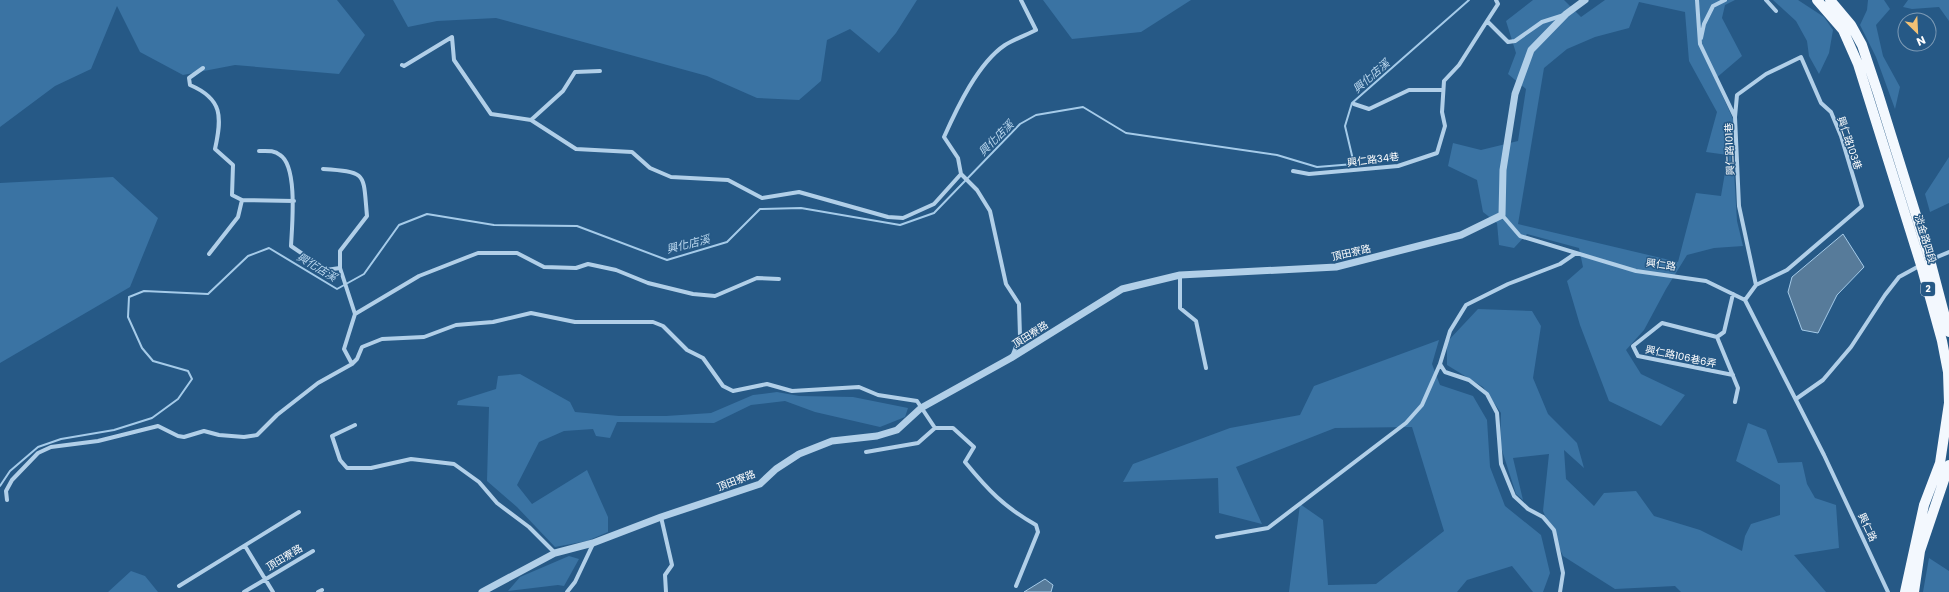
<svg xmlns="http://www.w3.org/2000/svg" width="1949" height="592" font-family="Poppins,'Noto Sans TC',sans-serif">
  <rect width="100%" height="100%" fill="#265986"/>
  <path fill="#3a73a3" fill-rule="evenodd" d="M0,0H337L365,35L339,74L235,65L183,75L140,52L117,6L91,69L55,86L0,127Z
    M393,0H917L896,33L879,53L850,29L827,40L821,81L799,100L757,98L707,76L496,18L437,21L408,27Z
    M1043,0H1191L1141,32L1072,39Z
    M1533,0H1564L1581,17L1605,0H1735L1725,5L1722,18L1742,56L1715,79L1733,119V155L1737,221L1743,246L1714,248L1687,255L1666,289L1644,330L1626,350L1641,374L1685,395L1661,426L1609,401L1580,325L1567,281L1583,267L1579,248L1527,234L1514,248L1499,245L1497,223L1483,212L1477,180L1448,166L1453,143L1481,150L1518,141L1526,89L1508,74L1516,53L1506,21ZM1639,2L1685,12L1689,61L1717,112L1706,152L1728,155L1721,196L1696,193L1678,262L1518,224L1544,68L1567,49L1595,37L1629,28Z
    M1773,0H1798L1824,17L1833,30L1829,53L1819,74L1809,56L1807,41L1796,21Z
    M1868,0H1884L1890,9L1876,25L1883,56L1900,87L1895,109L1876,57L1860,25L1867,10Z
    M1908,0H1949V21L1939,7L1912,9L1903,7Z
    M1949,157V203L1930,212L1925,194Z
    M113,177L158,218L130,287L0,363V183Z
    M1478,309L1532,311L1541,326L1533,378L1548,414L1577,443L1584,468L1564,450L1566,479L1594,506L1604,493L1636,491L1654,516L1700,530L1742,551L1745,536L1751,524L1780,515V485L1736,461L1748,423L1766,430L1778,463L1802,462L1807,484L1815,498L1836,505L1839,548L1794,555L1826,592H1681L1675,586L1615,589L1563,556L1543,511L1549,454L1513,458L1523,500L1516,494L1500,444L1501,413L1483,387L1447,365V342Z
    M1439,340L1432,364L1440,385L1473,396L1487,420L1490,467L1505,506L1541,535L1550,573L1543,592H1533L1512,566L1467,580L1457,592H1289L1300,504L1323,520L1328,585L1376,584L1444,531L1412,427L1335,428L1236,467L1262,524L1219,513L1218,478L1123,482L1133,464L1230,428L1300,415L1314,386Z
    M520,374L570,402L575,412L619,416H666L711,413L753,395L777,392L799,396L853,397L908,408L905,417L880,427L815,412L785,401L751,405L714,423L617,422L610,438L596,436L593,429L564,431L539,442L517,485L532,504L587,470L608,517V532L587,541L555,547L517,507L487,481L489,407L457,405L458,401L496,389L498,376Z
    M569,556L579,559L564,586L558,585L508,591L520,577Z
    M1929,558L1949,571V592H1923Z
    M131,571L145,576L158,592H108Z"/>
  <path fill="#577b9a" stroke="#a5cbe9" d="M1843,234L1864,267L1837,295L1818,333L1802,330L1788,292L1792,277Z
    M1045,579L1053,585L1051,592H1024Z"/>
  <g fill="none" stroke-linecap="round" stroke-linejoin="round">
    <path stroke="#a5cbe9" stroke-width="2" d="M0,486L10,471L38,447L61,439L114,430L152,418L178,399L192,379L188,371L153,361L142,348L128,317L129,297L144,291L208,294L248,256L269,248L337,289L364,274L399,225L427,214L494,225L577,226L667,260L727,242L760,209L801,208L900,225L934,213L1020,124L1036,115L1083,107L1126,133L1277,155L1317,167L1354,164L1345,126L1352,103L1469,0"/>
    <path stroke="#b1cfe8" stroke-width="4" d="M1697,0L1700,44L1735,117L1739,206L1756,285L1745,300
      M1766,0L1776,11
      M1487,21L1498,4L1496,0
      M1701,38L1704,24L1713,6L1725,0
      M402,65L404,66L452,37L454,60L491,114L531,120L576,149L632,152L650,168L671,177L728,180L762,198L799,192L888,217L903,218L934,204L961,174
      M203,68L189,78L190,85C223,99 222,117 215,149L233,165L232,195L242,200L294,201
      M1354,104L1369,109L1409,90H1443
      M1735,117L1737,95L1766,74L1801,57L1821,103L1831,112L1841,136L1862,206L1787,270L1756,285
      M531,120L563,91L575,72L600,71
      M259,151C267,151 274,150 280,155C298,166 292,226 291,246L326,270L340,268
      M323,169C368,172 363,173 367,216L340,251V268L355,314
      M1293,171L1309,174L1398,166L1437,153L1445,126L1442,112L1444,81L1459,65L1487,21L1508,42L1515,41L1542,22L1564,15
      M1502,215L1520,236L1636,271L1706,281L1745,300L1824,455L1888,592
      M209,254L238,217L242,200
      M1930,260L1949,252
      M1180,275V308L1196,321L1206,368
      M1733,294L1724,332L1717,337L1738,388L1735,402
      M1717,337L1662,323L1633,346L1638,356L1733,375
      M1012,357L1020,336L1019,304L1006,284L990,211L977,190L961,174L958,158L944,137C957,108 978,63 1005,45C1015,39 1026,35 1036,30L1021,0
      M352,364L344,349L355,314L419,276L478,253H517L544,267L576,268L588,264L616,270L648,283L693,294L715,296L757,278L779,279
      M1796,399L1823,380L1851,347L1885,295L1899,277L1921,265
      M355,425L332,436L340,460L347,468H371L411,459L454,464L479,482L497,503L529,527L555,553
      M866,452L918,443L935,428
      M7,500L6,491L12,480L38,453L51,447L98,441L158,426L178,436L184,437L204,431L219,435L244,437L257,435L277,415L318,383L352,364L357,359L362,347L382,339L424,337L456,325L493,322L531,313L575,322H653L663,326L687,350L703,358L723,386L733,391L767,384L792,391L859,387L878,395L917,401L935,428H953L974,447L965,462C988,490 1004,507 1036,525L1038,532L1016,586
      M661,517L672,565L665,575L666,592
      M1217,537L1268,528L1406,423L1422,405L1440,364
      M245,546L273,592
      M179,586L299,512
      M244,592L313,551
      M318,592L322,590
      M567,592L575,582L593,544
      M1560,592L1563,573L1554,530L1543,517L1528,509L1514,496L1501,464L1497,413L1487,394L1469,380L1445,372L1440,364L1450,331L1466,305L1508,284L1560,264L1576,253"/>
    <path stroke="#b1cfe8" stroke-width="7" d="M482,592L555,553L593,543L661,517L760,484L776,469L799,454L832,441L877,436L897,430L921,408L1011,358L1122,289L1180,275L1336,267L1461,235L1502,215L1503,170L1515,94L1531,50L1566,14L1585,0"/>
    <path stroke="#f3f8fe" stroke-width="10" d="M1817,0L1843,30L1858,64L1921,265L1942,341L1948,372L1949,403L1940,463L1924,505L1905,592
      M1830,0L1851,25L1862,45L1878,93L1930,260L1949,332
      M1914,592L1920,551L1949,465"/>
  </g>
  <g text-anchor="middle" stroke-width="3" stroke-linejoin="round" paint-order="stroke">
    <rect fill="#265986" stroke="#becddb" stroke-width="1" x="1921" y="282" width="14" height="14" rx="3"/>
    <g font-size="9" font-weight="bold" fill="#fff">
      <text x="1928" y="292">2</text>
    </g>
    <g font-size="10" fill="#fff" stroke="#265986">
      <text transform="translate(1850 143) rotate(71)" y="4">興仁路103巷</text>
      <text transform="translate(1729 149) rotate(-92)" y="4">興仁路101巷</text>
      <text transform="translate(1373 159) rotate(-7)" y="4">興仁路34巷</text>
      <text transform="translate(1926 239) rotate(73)" y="4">淡金路四段</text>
      <text transform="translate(1351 252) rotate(-13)" y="4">頂田寮路</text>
      <text transform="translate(1661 264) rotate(8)" y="4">興仁路</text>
      <text transform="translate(1030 334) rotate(-32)" y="4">頂田寮路</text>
      <text transform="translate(1681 356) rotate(12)" y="4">興仁路106巷6弄</text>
      <text transform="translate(736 480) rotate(-21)" y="4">頂田寮路</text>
      <text transform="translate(1868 527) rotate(65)" y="4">興仁路</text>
      <text transform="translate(284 557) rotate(-31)" y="4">頂田寮路</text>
    </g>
    <g font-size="11" font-style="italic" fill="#bcd9f0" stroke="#265986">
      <text transform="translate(1371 76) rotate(-41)" y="4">興化店溪</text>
      <text transform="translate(996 138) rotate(-45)" y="4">興化店溪</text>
      <text transform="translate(688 244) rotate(-14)" y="4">興化店溪</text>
      <text transform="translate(317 267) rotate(31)" y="4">興化店溪</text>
    </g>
  </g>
  <g transform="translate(1917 32) rotate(156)"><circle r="19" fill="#265986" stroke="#7d9bb6"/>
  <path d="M0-3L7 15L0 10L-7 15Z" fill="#f2c175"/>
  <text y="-6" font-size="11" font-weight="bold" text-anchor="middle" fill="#ffffff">N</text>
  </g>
</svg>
